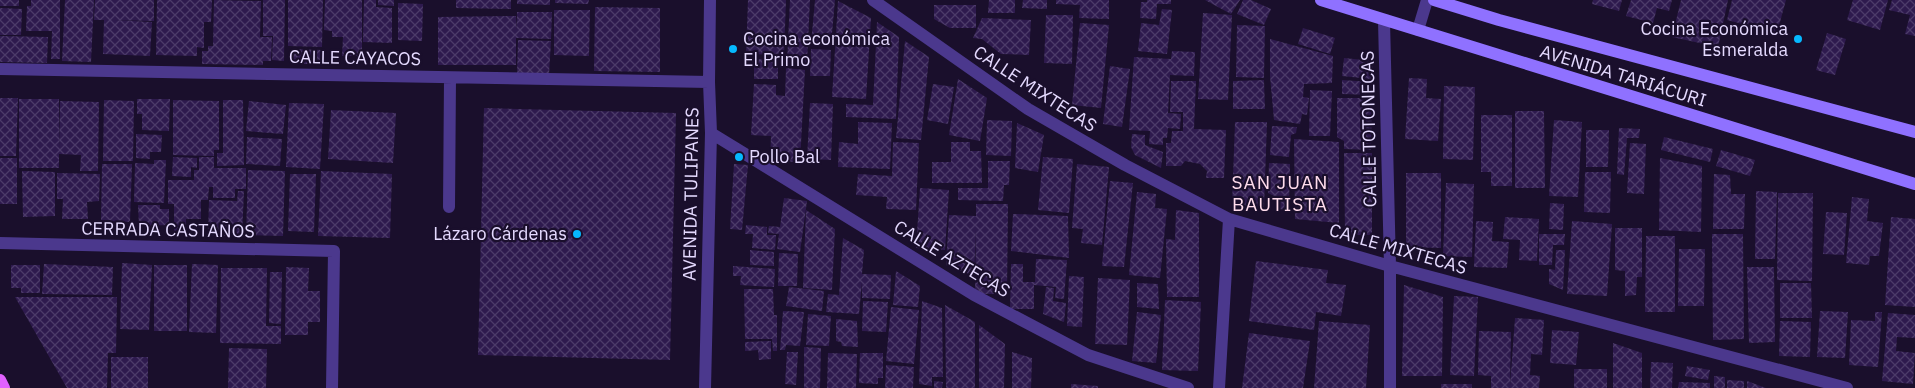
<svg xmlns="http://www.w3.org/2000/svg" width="1915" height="388" font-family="'IBM Plex Sans',sans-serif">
  <defs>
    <pattern id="building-cross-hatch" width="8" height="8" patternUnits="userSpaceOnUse" patternTransform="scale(1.25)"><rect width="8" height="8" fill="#2e1a4e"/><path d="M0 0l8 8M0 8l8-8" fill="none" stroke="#4c3b69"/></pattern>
  </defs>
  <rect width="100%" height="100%" fill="#1a0f2c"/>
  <path fill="url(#building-cross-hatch)" d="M0,0H19V6H0Z
    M31,0H60V59H51L52,31H26L27,6H31Z
    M65,0H94L91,62L62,61Z
    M95,0H154V21L113,20L152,22L150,56L103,54L104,20H94Z
    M157,0H212L211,22H204V48L197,47V56L156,55Z
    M214,0L261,1L260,37H272L271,61H263V65L202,64V51H208V46H213Z
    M263,0H285L284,61L272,60L273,36H263Z
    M288,0H323L322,47L288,46Z
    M325,0H362V56H342L343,37H332V31L324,30Z
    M364,0H376V7L392,8V43L363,42Z
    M378,0H394V6L378,5Z
    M456,0H511V9L456,8Z
    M517,0H550V5L517,4Z
    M555,0H589L588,4L555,3Z
    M748,0H786L784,55L746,54Z
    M790,0H810L807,63L787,62Z
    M815,0H835L831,45L811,44Z
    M989,0H1015V13H988Z
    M1023,0H1047V9L1022,8Z
    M1056,0H1109V19L1079,18L1080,5L1056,4Z
    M1147,0H1171V4H1157L1156,19L1140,18L1141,2H1147Z
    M1205,0H1240L1231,14Z
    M1243,0H1251L1271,9L1264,25L1237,14Z
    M1593,0H1622L1619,11L1592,4Z
    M1631,0H1672L1669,11L1657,8L1653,23L1626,16Z
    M1681,0H1728L1718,47L1672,37Z
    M1732,0H1786L1777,33L1727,20Z
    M1853,0H1888L1880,30L1847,20Z
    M1892,0H1915V36L1905,34L1910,15L1889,10Z
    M838,1L871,18L866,99L832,97Z
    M398,3L423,4L422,41L398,40Z
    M934,5H976V28H950L934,19Z
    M595,7L660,8V72L594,71Z
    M0,8L22,9L21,35H0Z
    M1162,9L1172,10L1167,54L1138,51L1141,23L1159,25Z
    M554,10H590L589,56L554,55Z
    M517,12H552L551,39L516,38V65H438V17L516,16L517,30Z
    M1203,13L1232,15L1228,100L1198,99Z
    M1046,15H1073L1072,64L1044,63Z
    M982,18L1031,20L1029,55L1001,54L982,39L973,38Z
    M877,22L899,37L896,119L846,117V104L873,105Z
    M1080,23L1109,25L1101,108L1072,105Z
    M1237,25L1265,26L1264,78L1236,77Z
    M1303,28L1335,38L1330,54L1298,44Z
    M1827,33L1846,39L1835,75L1816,70Z
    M0,36L48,37L47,63L0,62Z
    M1270,39L1333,56L1332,83L1304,84L1303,97L1309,98L1307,115L1302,114L1300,124L1274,120L1270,76Z
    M518,40L551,41L549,75L517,73Z
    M905,41L929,57L921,140L896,138Z
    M292,49L322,50V64H292Z
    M811,49L831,50L830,76H810Z
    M1172,51L1195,52L1194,76L1170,75L1168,113L1181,114L1180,129L1168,128L1167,138H1163V145L1149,144L1150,131L1129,130L1134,57L1171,59Z
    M1344,58L1373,61L1371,79L1342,76Z
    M754,59L778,60V79H754Z
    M1110,66L1130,69L1122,127L1103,124Z
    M786,68L805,70L800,162L770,161L771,136L751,135L754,84L776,85V95L785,96Z
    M1409,78L1427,79L1426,98L1441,99L1438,141L1405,139Z
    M958,79L987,98L980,141L949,135Z
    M1264,80L1265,109H1233V81Z
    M1342,80L1372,82L1371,95L1342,94Z
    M1171,81H1196L1194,129L1226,130L1224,178H1206L1207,171L1200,164L1185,161L1181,166H1166V143H1171L1172,131H1183V112H1170Z
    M933,84L954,87L948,124L927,120Z
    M1444,86L1475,87L1473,160L1443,159Z
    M1310,90L1332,91L1330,136H1309Z
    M0,98H18L16,156H0Z
    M1337,98H1372L1371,150L1344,149V141L1337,137Z
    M19,99H59V150L60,101L99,102L98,171H80L81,155L59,154V168H19Z
    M137,99H170L169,131L142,130V114H137Z
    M104,100L134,101L133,161H103Z
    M173,100L219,101V150H214V156L173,155Z
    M223,100H243L244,165L217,166V153H223Z
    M249,101L286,105L283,134L246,131Z
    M289,103L324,104L320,169L286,167Z
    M810,103L833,104L831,160L807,159Z
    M484,108L676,113L670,360L478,355Z
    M331,110L396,113L393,163L328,159Z
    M1515,111H1544L1545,188H1515Z
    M1481,115H1512V186H1491V172H1481Z
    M987,120L1012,121L1011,156L986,155Z
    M1554,120L1582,122L1578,197L1549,196Z
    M858,122L892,123L890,169L838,167L839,142L858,144Z
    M1235,122H1267L1264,207L1232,206Z
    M1017,123L1044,135L1038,172L1015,168Z
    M1272,126L1297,127L1296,133L1291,135L1289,157L1270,155Z
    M1619,128L1640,129L1639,138H1627L1624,175L1617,174Z
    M1586,130H1609L1608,167H1586Z
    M136,134L162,135L161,152H150V159L136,158Z
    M1132,134L1145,135V145L1163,152L1161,168L1135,155L1131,147Z
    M247,137L282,139L280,166L246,164Z
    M1664,137L1713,149L1710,162L1661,150Z
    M1294,139L1339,142V223L1295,219Z
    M893,142L919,143L916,210L886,209L887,197L856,195L858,174L892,176Z
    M951,142H970V151H981L982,183H932V162H951Z
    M1630,143L1646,144L1644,194L1627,193Z
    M1721,150L1755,160L1750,176L1716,166Z
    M1344,153H1372V235H1345Z
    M173,157L197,158V168L191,167V177L172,176Z
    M199,157H214V168H246V189H235V198H213V187H209L208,200H201V219H186V230L174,231V204H168V180H194V170H199Z
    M1043,157L1073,159L1069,213L1038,210Z
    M0,158H17V204H0Z
    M1660,158L1702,166L1701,232L1659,230Z
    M154,160H166L164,203L134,202L135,163L154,164Z
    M988,161H1010L1009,185H1004L1003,201L958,200V188H988Z
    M1269,163L1290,164L1289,210L1276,209V197L1268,193Z
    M102,164H132L130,222L101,221Z
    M734,164L748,165L742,230L730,229Z
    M1077,164L1109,167L1102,245L1081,243L1083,229L1072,228Z
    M248,170L285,171L283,236L246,235Z
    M22,171L55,172V216L23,217Z
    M321,171L392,174L390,238L318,236Z
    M1585,172H1611L1610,213L1584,212Z
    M57,173L100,174L99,201L87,202L88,219H62L63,199H57Z
    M1406,173H1441V248L1406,247Z
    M290,174H316L314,232L288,231Z
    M1714,174L1730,175L1731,194H1745L1744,229H1713Z
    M1110,181L1133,183L1124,267L1102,266Z
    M1446,183L1474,184L1472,257L1443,256Z
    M920,188L949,190L945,250L916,248Z
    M238,191H244L242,237L208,235L209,200L237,201Z
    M1756,191L1777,192L1775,259H1755Z
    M1137,192L1156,194L1155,208L1167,209L1160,278L1129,275Z
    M1778,193H1813L1812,281L1777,280Z
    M1852,197L1869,199L1867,221L1883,223L1879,256H1870L1869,265L1846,263Z
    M784,198L807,201L800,252L777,249L779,234L768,233L769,226L780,227Z
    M1550,203L1564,204L1563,230L1549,229Z
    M976,204H1008L1007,294H975L976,229L974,276L946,265L949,215L976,216Z
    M138,205H160V209H169V225L139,226Z
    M806,210L835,229L832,290L803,288Z
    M1176,210L1199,213V297H1167L1166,239L1175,240Z
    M1826,212L1847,213L1844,255L1823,254Z
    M1013,214L1068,216L1069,258L1011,251Z
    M1505,217L1539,219L1537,261L1519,260L1520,240L1503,239Z
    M1891,217L1915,219V307L1885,305Z
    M1476,221L1493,222L1492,241L1509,242L1507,268L1474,267Z
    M1572,221L1612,224L1607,296L1567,294Z
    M746,225L767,227V235H776L775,250L752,248L753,234H745Z
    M1615,228H1642V277H1637L1636,295L1625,296V271L1615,270Z
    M1539,234H1565L1564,245H1553L1552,265H1539Z
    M1712,234H1743L1744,339L1713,340Z
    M1646,236H1675V312H1645Z
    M843,238L864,250L862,274L891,275L890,299L862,298V282L859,314L826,312L828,294L839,295Z
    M1679,249H1705L1704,306H1678Z
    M750,250L774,252V266L750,265Z
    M1556,250H1565L1563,290L1549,284V269L1555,270Z
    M779,253L798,254L797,286H778Z
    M1036,259L1067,260L1064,299L1055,298L1056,287L1034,285V309H1010L1011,264H1023V282H1035Z
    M1256,261L1328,270L1326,283L1346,285L1341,316L1316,312L1314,330L1249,321Z
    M122,263L152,265L149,330L120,329Z
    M44,264L113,267L112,295L42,294Z
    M192,264L218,265L216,333L189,332Z
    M11,265H40V293H21V288H11Z
    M154,265H187V331H154Z
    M733,266L775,269L774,287L740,285L741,276H733Z
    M286,267L309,268L308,291H320V322H308V335H285Z
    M1747,267H1774L1775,342L1749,343Z
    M221,268H267L266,326H281V344L220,343Z
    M896,271L920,286L918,307L893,305Z
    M270,272H282L281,324L269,323Z
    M1069,276L1084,277L1082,327L1067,326Z
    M1098,278L1130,280L1127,345L1095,344Z
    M1137,283L1158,284L1159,309L1137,307Z
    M1780,283H1811L1812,318H1780Z
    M1404,285L1443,297L1442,376H1402Z
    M789,287L824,291L822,311L786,306Z
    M1046,287L1054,288L1053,301L1066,303L1064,322L1043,314Z
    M744,289H773L774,315H777V351H773L772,339H745Z
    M1454,296L1478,297L1474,376L1450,375Z
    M15,297H117L116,353H108L107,388H67Z
    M1165,300L1201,302L1198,371L1162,370Z
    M863,301L888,302L886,332L862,331Z
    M922,301L942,308L943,377H932V386L919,384Z
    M945,305L975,322V388H946Z
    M891,307L919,310L914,364L886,361Z
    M783,311L804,312L800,346L786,345L785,350H780Z
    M1820,311L1848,312L1845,358L1817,357Z
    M1137,312L1161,315L1156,363L1132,361Z
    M1875,312H1882L1878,367L1849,365L1851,320L1875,321Z
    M1888,313L1915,315V338L1897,337L1896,351L1915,353L1913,384L1882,381Z
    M808,314L831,316L829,346L806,345Z
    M1515,318L1544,320L1542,355L1531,354L1530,375L1540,376L1539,388H1491V376L1478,375L1479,331L1511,332L1510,386Z
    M836,319L857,321L858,347L842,346L841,342L836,341Z
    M1319,321L1370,325L1366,388H1314Z
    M1780,321L1811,322L1810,357L1779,356Z
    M979,325L1005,344L1004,388H979Z
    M1552,330L1579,332L1576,365L1550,363Z
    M1249,333L1310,341L1303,388H1242Z
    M771,341V359L759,360L758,350L745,351V342Z
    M1613,343L1642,353V388H1613Z
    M804,347L821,348L820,388H804Z
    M229,348L267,349L266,388H228Z
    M787,352H798L796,385L785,384Z
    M1012,352L1032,358L1031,388H1012Z
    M828,353L857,354L856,388H827Z
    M860,353H883V378H878V384L859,383Z
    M111,357H148V388H111Z
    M1651,362L1673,363L1672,388H1650Z
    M886,365L914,367L913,388H885Z
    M1687,366L1710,370L1708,380L1685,376Z
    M1574,369H1607V388H1574Z
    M1714,376L1725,377V388H1714Z
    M1727,380L1744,381V388H1727Z
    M934,381L943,382L942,388H934Z
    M1747,381L1766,388H1747Z
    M1679,382L1710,383V388H1678Z
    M1071,384L1098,386V388H1071Z
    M1441,384H1472V388H1441Z"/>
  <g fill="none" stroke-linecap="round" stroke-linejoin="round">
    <path stroke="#4b388d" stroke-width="12" d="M873,0L1028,109L1125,165L1229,219L1390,266L1847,388
      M1384,21L1390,266V388
      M1418,30L1427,0
      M0,69L709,82
      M711,133L974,295L1088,355L1188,388
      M449,207L450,78
      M0,243L334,251L332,388
      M705,388L711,133L709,82L710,0
      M1219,388L1229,219"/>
    <path stroke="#8f71ff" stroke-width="12" d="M1321,0L1915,184
      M1434,0L1499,20L1915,132"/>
    <path stroke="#e161ff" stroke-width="12" d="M0,380L4,388"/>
  </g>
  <g fill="#06b9ff" stroke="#1a0f2c" stroke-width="2">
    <circle cx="1798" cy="39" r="5"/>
    <circle cx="733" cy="49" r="5"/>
    <circle cx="739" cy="157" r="5"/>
    <circle cx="577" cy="234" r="5"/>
  </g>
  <g text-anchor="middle" stroke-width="4.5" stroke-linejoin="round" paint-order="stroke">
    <g font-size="18" fill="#e5daff" stroke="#1a0f2c" text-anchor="end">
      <text x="1788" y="35">Cocina Económica<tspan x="1788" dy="21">Esmeralda</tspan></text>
      <text x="743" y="45" text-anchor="start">Cocina económica<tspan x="743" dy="21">El Primo</tspan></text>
      <text x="749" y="163" text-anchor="start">Pollo Bal</text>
      <text x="567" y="240">Lázaro Cárdenas</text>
    </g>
    <g font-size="18" fill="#e5daff" stroke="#1a0f2c">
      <text transform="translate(355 58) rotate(1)" y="6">CALLE CAYACOS</text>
      <text transform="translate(1623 76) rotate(17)" y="6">AVENIDA TARIÁCURI</text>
      <text transform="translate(1035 89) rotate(33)" y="6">CALLE MIXTECAS</text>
      <text transform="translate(1369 129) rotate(-91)" y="6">CALLE TOTONECAS</text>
      <text transform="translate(691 194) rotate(-89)" y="6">AVENIDA TULIPANES</text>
      <text transform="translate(168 230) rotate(1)" y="6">CERRADA CASTAÑOS</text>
      <text transform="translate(1398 249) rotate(16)" y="6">CALLE MIXTECAS</text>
      <text transform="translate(952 259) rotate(31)" y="6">CALLE AZTECAS</text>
    </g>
    <g font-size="19" letter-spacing="1" fill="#ffdcec" stroke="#1a0f2c">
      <text x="1280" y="189">SAN JUAN<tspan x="1280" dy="22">BAUTISTA</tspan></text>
    </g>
  </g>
</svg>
